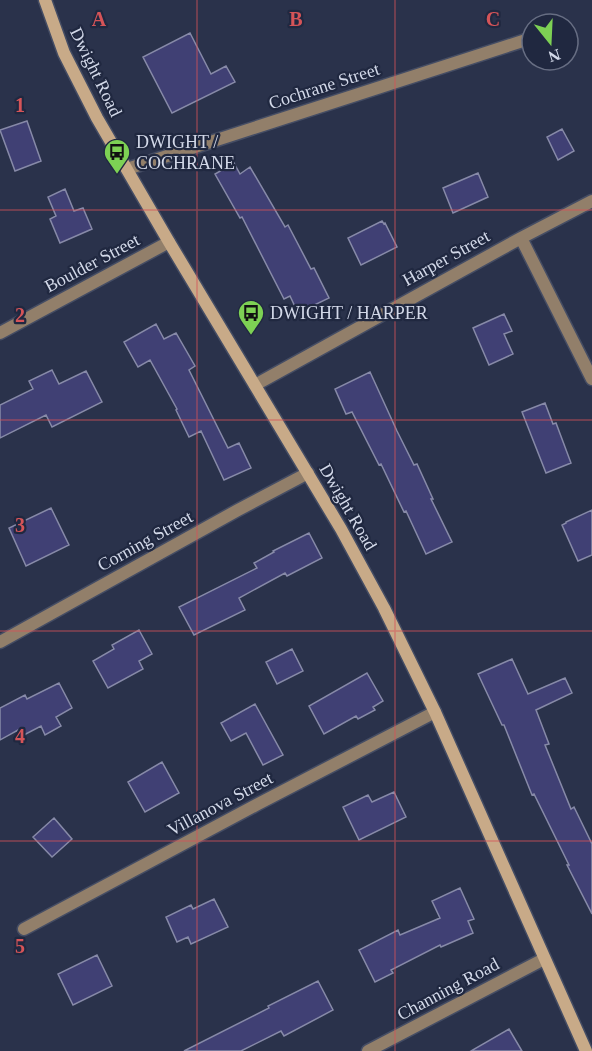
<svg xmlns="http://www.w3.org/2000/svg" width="592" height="1051" font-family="'Times New Roman',serif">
  <rect width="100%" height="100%" fill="#2a324b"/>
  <path fill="#404074" stroke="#878aa8" stroke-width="1.5" d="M190,33L211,74L226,66L235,82L172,113L143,57Z
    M27,121L41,161L15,171L0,130Z
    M562,129L574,151L558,160L547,137Z
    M234,163L240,174L250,167L285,227L288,225L311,269L314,268L329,298L298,313L290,296L284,299L242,217L240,218L215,174Z
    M478,173L488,197L453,213L443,188Z
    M65,189L74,211L83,208L92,229L60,243L50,219L56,216L48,197Z
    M382,221L384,224L385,223L397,247L361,265L348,238Z
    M504,314L512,331L504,334L513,354L489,365L473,328Z
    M156,324L164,339L176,333L195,366L189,370L228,448L239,443L251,468L224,480L201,431L189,437L176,410L177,409L150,360L138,367L124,342Z
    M52,370L59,384L86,371L102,402L52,427L46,415L0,438V405L33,389L29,381Z
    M370,372L397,431L414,465L417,464L433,499H431L452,542L426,554L406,511L404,512L381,464L379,465L352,412L346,414L335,389Z
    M545,403L553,424L556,423L571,463L546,473L522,412Z
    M51,508L69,545L26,566L9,528Z
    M592,510V555L578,561L562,525L566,523V522Z
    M309,533L322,558L287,576L285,573L239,598L245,610L194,635L179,607L257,568L254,563L274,552L273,551Z
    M139,630L152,654L139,661L143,669L108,688L93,661L114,649L112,645Z
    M292,649L303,671L277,684L266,662Z
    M512,659L528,694L565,678L572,693L536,710L549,744L545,745L571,809L574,807L592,844V914L567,865H569L534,794L532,795L504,725H502L478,674Z
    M367,673L383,701L373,707L375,710L358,719L356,716L324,734L309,706Z
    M59,683L72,708L56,717L61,726L45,735L41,726L22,736L18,730L0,740V708L25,695L27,699Z
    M255,704L283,755L263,765L246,733L231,741L221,723Z
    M162,762L179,793L145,812L128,782Z
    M394,792L406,817L359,840L343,807L368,795L372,802Z
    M54,818L72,839L52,857L33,837Z
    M460,888L474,919L468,921L473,933L441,947L440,945L391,970L393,973L375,982L359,950L398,930L400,935L440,918L432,901Z
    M214,899L228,927L191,944L188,937L177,942L166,917L191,905L193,909Z
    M97,955L112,986L73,1005L58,974Z
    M318,981L333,1010L284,1036L281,1031L241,1051H184L269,1008L268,1006Z
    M509,1029L522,1051H471Z"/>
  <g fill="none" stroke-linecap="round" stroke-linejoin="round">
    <g stroke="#454d64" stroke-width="15">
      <path id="minor" d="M127,169L532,38
        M521,238L592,379
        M0,333L169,242
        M255,385L521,238L592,201
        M0,642L238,510L308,473
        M24,929L258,804L435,712
        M368,1051L544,959"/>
    </g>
    <g stroke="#454d64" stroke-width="15">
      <path id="secondary" d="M45,0L64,53L97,118L169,242L341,529L384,608L435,712L586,1051"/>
    </g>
    <use href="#minor" stroke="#927f6a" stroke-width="12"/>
    <use href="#secondary" stroke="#c8aa88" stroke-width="12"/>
  </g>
  <path fill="none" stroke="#d55458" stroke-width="1.5" stroke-opacity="0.55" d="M197,0V1051M395,0V1051M0,210H592M0,420H592M0,631H592M0,841H592"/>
  <defs>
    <g id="bus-pin" transform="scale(1.35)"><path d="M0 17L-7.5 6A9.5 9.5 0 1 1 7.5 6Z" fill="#7dd154" stroke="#202840"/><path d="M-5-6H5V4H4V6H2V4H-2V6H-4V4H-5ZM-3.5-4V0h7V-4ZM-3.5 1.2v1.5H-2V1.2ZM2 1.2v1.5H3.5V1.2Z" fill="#111"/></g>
  </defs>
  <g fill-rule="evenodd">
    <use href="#bus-pin" x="117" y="152"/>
    <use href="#bus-pin" x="251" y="313"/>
  </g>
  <g text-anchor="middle" stroke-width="4.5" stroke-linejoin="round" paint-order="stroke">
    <g font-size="18" fill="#d2d8e8" stroke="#202840">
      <text transform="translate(96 72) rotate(64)" y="6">Dwight Road</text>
      <text transform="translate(324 86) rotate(-18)" y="6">Cochrane Street</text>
      <text transform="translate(446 258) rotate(-29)" y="6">Harper Street</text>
      <text transform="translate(92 263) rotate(-28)" y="6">Boulder Street</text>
      <text transform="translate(348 507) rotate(60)" y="6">Dwight Road</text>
      <text transform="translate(145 541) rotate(-29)" y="6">Corning Street</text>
      <text transform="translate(220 804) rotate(-28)" y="6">Villanova Street</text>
      <text transform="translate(448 989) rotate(-28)" y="6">Channing Road</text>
    </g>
    <g font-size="18" fill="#d2d8e8" stroke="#202840" text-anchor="start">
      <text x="136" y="148">DWIGHT /<tspan x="136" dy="21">COCHRANE</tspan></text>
      <text x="270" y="319">DWIGHT / HARPER</text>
    </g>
  </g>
  <g font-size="20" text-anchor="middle" font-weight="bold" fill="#d55458" stroke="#202840" stroke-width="4.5" stroke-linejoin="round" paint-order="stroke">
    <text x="99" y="26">A</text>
    <text x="296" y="26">B</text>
    <text x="493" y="26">C</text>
    <text x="20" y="112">1</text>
    <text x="20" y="322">2</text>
    <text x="20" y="532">3</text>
    <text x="20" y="743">4</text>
    <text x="20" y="953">5</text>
  </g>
  <g transform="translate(550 42) rotate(162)"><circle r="28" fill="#202840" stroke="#676e83" stroke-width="1.5"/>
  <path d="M0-4.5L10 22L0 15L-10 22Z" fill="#7dd154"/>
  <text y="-9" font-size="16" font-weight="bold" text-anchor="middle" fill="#d2d8e8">N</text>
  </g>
</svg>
